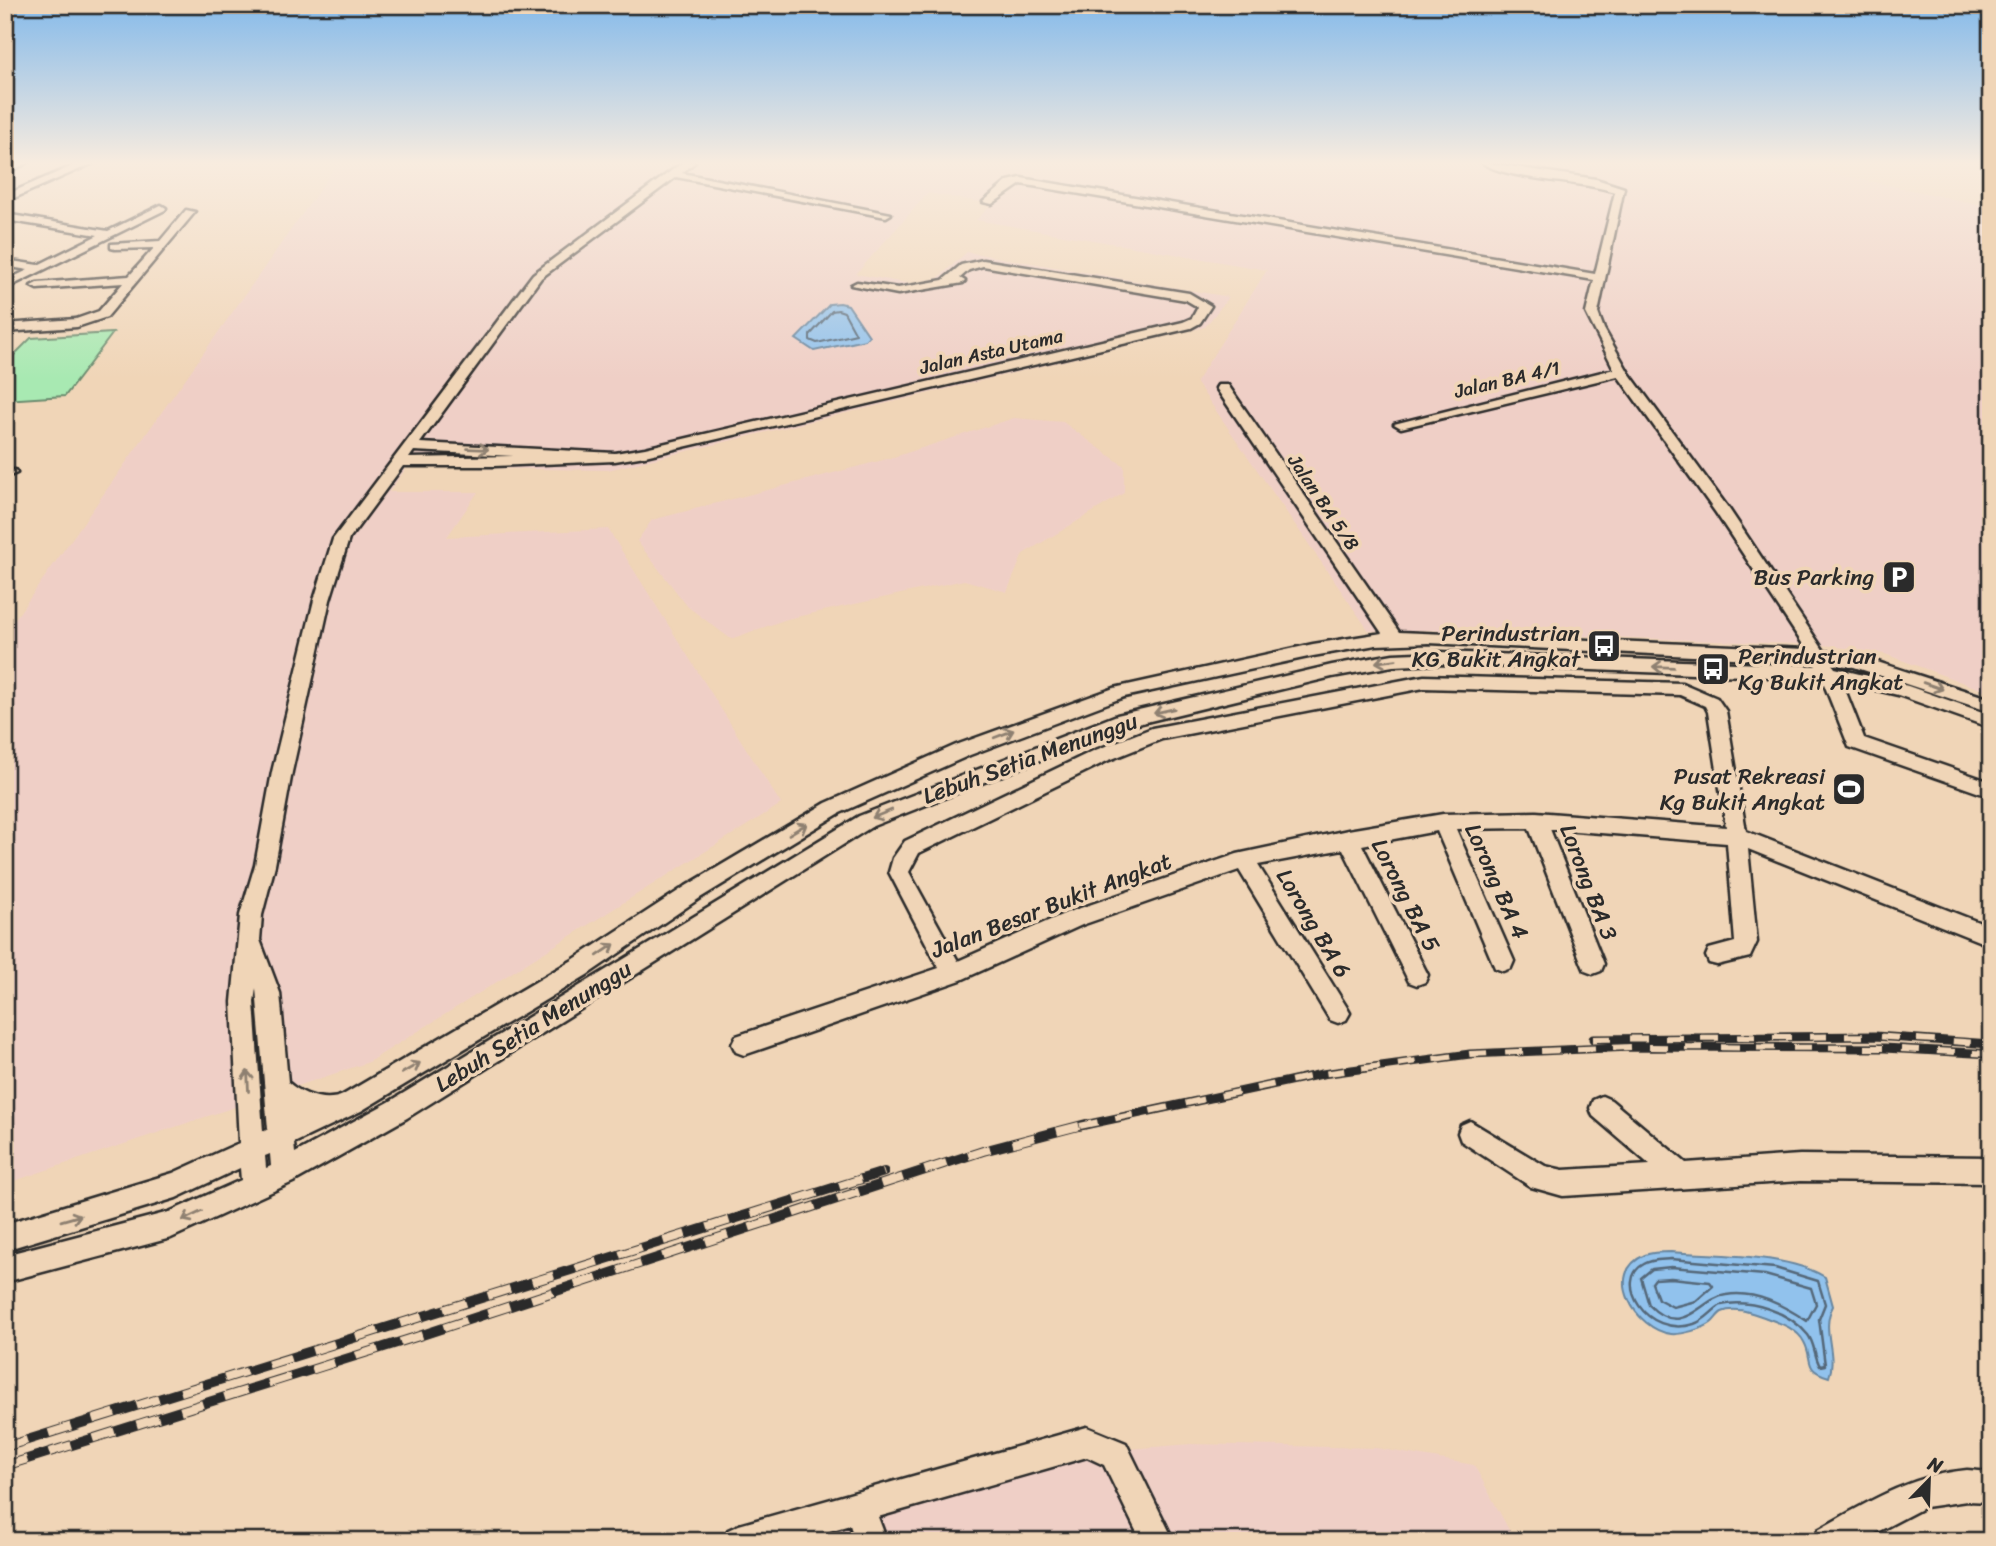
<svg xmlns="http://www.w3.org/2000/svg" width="1996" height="1546" font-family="Sriracha,sans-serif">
  <rect width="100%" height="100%" fill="#f0d5b7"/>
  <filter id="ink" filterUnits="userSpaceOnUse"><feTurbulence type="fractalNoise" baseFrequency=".0143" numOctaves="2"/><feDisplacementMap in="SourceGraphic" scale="14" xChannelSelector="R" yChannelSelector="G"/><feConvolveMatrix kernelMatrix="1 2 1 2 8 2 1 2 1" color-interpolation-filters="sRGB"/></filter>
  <g filter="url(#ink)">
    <path fill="#efcfc6" d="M339,162H1027L1024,166L1029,162H1780L1991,207V237L1985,239H1991V693L1885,654L1824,645L1425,630L1369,631L1196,382L1267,270L976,220L992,204L928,193L856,274L911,284L938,278L967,252L1229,297L1205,327L608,470L407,467L389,492H478L447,537L608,529L781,804L369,1062L5,1184V633Z
      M1014,418L1063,422L1124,466V493L1023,554L1007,592L964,580L787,619L731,639L688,607L637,541L652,520L891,458Z
      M1191,1444L1376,1448L1474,1465L1515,1541H779L1091,1452Z"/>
    <path fill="#a8e9b2" stroke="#6a8a6e" stroke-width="2" d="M113,333L65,396L5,400V364L31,338Z"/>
    <path fill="#91c2ed" stroke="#68869f" stroke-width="2" d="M840,303L848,305L869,336L865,340L814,351L796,339L830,304Z
      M1671,1252C1716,1256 1786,1253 1825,1277L1833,1306C1820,1330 1838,1353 1829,1377C1802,1369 1814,1360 1804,1342C1797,1328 1777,1322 1764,1317C1752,1313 1735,1306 1722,1312C1718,1314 1715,1320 1711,1323C1703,1329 1681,1335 1671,1334C1636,1330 1602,1273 1645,1255C1652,1252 1663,1252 1671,1252Z"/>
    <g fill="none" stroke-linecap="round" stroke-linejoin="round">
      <path stroke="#546779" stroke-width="2" d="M838,310L844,312L856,334L817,343L810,340V335L832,311Z"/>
      <path stroke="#546779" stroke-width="2.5" d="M1671,1259L1775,1268L1818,1281L1825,1304L1819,1319L1825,1365L1820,1366C1814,1356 1815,1344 1808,1335C1789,1311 1750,1299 1721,1305C1711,1311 1706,1320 1694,1324C1645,1339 1613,1280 1644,1264C1652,1259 1662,1260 1671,1259Z
        M1671,1267L1765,1275L1811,1288L1816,1304L1807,1321C1783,1305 1755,1290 1726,1295C1700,1298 1683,1340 1649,1305L1641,1278L1652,1269Z
        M1671,1278L1710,1282L1713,1286L1696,1301L1673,1307L1658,1299L1652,1283L1655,1279Z"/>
      <g stroke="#2b2b2b" stroke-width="5">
        <path id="minor" d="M16,162H29L5,174V167Z
          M82,162H96L5,202V195Z
          M683,162H695L682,173L891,214L886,217L676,177L541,278L420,443L615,453L645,448L1183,322L1192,318L1198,307L1186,300L983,266L969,270L960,278L965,281L963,283L898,294L851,285L857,282L898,288L943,280L961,265L983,260L1189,293L1211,306L1200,323L1191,328L645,456L615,461L494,466H403L349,539L330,600L292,772L275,865L262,915L260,940L280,993L288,1082C302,1095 326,1103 343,1095L571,961L686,886L826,803L956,745L1114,688L1313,644L1382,633L1216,388L1218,385H1228L1399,632L1806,649L1716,513L1618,376L1401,428L1394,424L1614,369L1586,313L1594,280L1021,184L992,204L983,202L1008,181L1021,178L1595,274L1615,192C1579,180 1507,181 1481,162L1596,179L1624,188L1598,313L1604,329L1629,373L1729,509L1824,651L1862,657L1991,699V712L1854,667L1832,664L1835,668L1908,686L1991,715V728L1898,695L1842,682L1864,738L1991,782V797L1849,747L1822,679L1440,664L1393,666L1332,677L1121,728L873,826L407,1118L293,1182L171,1238L5,1282V1255L169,1212L241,1180L240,1168L176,1198L5,1250V1224L173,1173L239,1143L232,1002L240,915L255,865L272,772L314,600L333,539L533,274ZM414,451L514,456L409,458ZM1429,643L1813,662L1816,666L1440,652L1393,654L1332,665L1117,715L859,816L389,1102L295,1153L294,1143L361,1111L587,975L700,898L840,813L970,755L1124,697L1313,656L1376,645ZM256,988L268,1129L263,1132L254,1002ZM270,1154L271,1166L266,1168L265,1156Z
          M161,205L166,208L165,210L5,289V281L28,270L5,266V260L38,265L98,235L5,220V214L108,231Z
          M186,210L195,212L107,317L77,327L5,332V324L76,319L99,311L123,283L37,289L31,286L37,283L129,276L154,248L115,249L111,248V244L160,241Z
          M5,470H15L17,473L5,478Z
          M1424,676L1682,683L1717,698L1726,711L1746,831L1991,927V946L1748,849L1757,942L1750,957L1717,965L1709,963L1706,956L1709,949L1735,942L1727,843L1550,829L1604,964L1601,971L1593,974L1585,971L1582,964L1529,828L1456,829L1514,961L1511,968L1503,971L1495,968L1492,961L1437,831L1362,845L1428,975L1425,982L1417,985L1409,982L1343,849L1258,865L1346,1006L1350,1013L1346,1020L1338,1023L1330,1020L1239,870L1082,925L961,980L744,1055L736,1052L732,1044L736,1036L939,968L889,872L893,858L905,841L1093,751L1152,728ZM1424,688L1680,695L1705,706L1708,712L1726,827L1536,812L1443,814L1348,830L1237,854L1066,913L958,961L909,872L919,853L1107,761L1162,739Z
          M1602,1096L1611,1100L1686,1163L1800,1155L1991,1157V1183L1800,1181L1563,1196L1531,1187L1461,1141L1458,1133L1461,1125L1470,1121L1545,1166L1563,1170L1650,1165L1593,1116L1590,1108L1593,1100Z
          M1087,1427L1126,1443L1174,1541H1141L1104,1465L1087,1457L878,1517L887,1541H855L850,1525L795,1541H723L728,1530L739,1525Z
          M1967,1470L1991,1472V1502L1967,1501L1925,1507L1860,1541H1813L1818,1530C1866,1503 1911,1475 1967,1470Z"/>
      </g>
      <use href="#minor" fill="#f0d5b7" fill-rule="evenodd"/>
      <g stroke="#2b2b2b" stroke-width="9">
        <path id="rail-far1" d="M1593,1039L1875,1036L1991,1044
          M1080,1126L1322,1074L1470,1054L1631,1047L1884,1048L1991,1054"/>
      </g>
      <g stroke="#2b2b2b" stroke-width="10">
        <path id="rail" d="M5,1447L884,1172
          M5,1466L416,1337L983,1151L1086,1124"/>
      </g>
      <use href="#rail-far1" stroke="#f0d5b7" stroke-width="6" stroke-dasharray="18" stroke-linecap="butt"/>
      <use href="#rail" stroke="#f0d5b7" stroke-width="8" stroke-dasharray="23" stroke-linecap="butt"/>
    </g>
    <defs><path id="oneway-shaft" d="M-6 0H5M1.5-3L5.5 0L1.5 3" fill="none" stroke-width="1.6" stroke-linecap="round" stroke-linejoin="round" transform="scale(1.75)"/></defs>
    <g stroke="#8e8071">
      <use href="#oneway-shaft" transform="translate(478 449) rotate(2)"/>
      <use href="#oneway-shaft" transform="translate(1386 661) rotate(172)"/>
      <use href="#oneway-shaft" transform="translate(1663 667) rotate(-178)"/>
      <use href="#oneway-shaft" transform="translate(1933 686) rotate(19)"/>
      <use href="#oneway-shaft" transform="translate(1164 711) rotate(167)"/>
      <use href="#oneway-shaft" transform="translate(1004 734) rotate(-21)"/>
      <use href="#oneway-shaft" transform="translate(882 814) rotate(158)"/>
      <use href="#oneway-shaft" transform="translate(798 829) rotate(-31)"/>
      <use href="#oneway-shaft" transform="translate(606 950) rotate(-34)"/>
      <use href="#oneway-shaft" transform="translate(411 1068) rotate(-30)"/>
      <use href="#oneway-shaft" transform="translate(248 1081) rotate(-93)"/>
      <use href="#oneway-shaft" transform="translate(192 1216) rotate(155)"/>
      <use href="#oneway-shaft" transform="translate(71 1218) rotate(-16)"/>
    </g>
  </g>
  <linearGradient id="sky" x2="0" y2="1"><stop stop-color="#85baea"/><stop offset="0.43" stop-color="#f8ecdf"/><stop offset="1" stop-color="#f8ecdf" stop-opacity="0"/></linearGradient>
  <rect width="1996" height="379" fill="url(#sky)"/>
  <defs>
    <g id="parking-square" transform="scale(1.75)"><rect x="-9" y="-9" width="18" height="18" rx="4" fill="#2b2b2b" stroke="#f0d5b7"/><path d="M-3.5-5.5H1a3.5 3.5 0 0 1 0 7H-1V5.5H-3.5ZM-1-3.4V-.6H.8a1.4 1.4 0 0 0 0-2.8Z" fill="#fff"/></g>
    <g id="bus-square" transform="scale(1.75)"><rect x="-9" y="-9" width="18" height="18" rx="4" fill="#2b2b2b" stroke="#f0d5b7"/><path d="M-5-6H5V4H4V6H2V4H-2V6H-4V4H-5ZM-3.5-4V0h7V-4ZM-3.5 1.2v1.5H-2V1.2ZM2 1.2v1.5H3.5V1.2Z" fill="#fff"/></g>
    <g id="stadium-square" transform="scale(1.75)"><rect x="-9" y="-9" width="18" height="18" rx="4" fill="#2b2b2b" stroke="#f0d5b7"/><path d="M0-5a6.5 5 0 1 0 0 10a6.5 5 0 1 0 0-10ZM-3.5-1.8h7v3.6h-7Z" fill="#fff"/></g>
  </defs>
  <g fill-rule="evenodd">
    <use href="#parking-square" x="1899" y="577"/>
    <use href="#bus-square" x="1604" y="646"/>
    <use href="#bus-square" x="1713" y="669"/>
    <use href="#stadium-square" x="1849" y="789"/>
  </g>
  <g text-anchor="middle" stroke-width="7" stroke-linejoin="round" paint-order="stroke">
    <g font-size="19" fill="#2b2b2b" stroke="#f0d5b7">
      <text transform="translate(991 351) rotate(-13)" y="7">Jalan Asta Utama</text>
      <text transform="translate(1507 379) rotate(-13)" y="7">Jalan BA 4/1</text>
      <text transform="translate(1324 502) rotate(56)" y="7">Jalan BA 5/8</text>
    </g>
    <g font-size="23" fill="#2b2b2b" stroke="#f0d5b7" text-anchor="end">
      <text x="1874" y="585">Bus Parking</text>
      <text x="1580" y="641">Perindustrian<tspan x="1580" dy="26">KG Bukit Angkat</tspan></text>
      <text x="1738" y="664" text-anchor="start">Perindustrian<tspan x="1738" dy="26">Kg Bukit Angkat</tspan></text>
      <text x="1825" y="784">Pusat Rekreasi<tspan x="1825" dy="26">Kg Bukit Angkat</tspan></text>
    </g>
    <g font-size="23" fill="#2b2b2b" stroke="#f0d5b7">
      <text transform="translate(1030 758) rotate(-20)" y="8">Lebuh Setia Menunggu</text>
      <text transform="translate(1497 881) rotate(66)" y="8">Lorong BA 4</text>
      <text transform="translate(1589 882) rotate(69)" y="8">Lorong BA 3</text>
      <text transform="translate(1406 895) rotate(63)" y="8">Lorong BA 5</text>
      <text transform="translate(1051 905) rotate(-21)" y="8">Jalan Besar Bukit Angkat</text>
      <text transform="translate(1314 923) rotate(59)" y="8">Lorong BA 6</text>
      <text transform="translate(533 1026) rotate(-32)" y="8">Lebuh Setia Menunggu</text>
    </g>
  </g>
  <rect width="1996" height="1546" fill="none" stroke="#f0d5b7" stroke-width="28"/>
  <rect x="14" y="14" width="1968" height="1518" fill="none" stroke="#2b2b2b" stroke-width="2.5" filter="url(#ink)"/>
  <g transform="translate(1929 1480) rotate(23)" stroke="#f0d5b7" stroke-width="5" paint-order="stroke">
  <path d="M0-5L12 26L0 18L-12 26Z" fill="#2b2b2b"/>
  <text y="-10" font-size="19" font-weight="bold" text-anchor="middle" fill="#2b2b2b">N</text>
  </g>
</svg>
